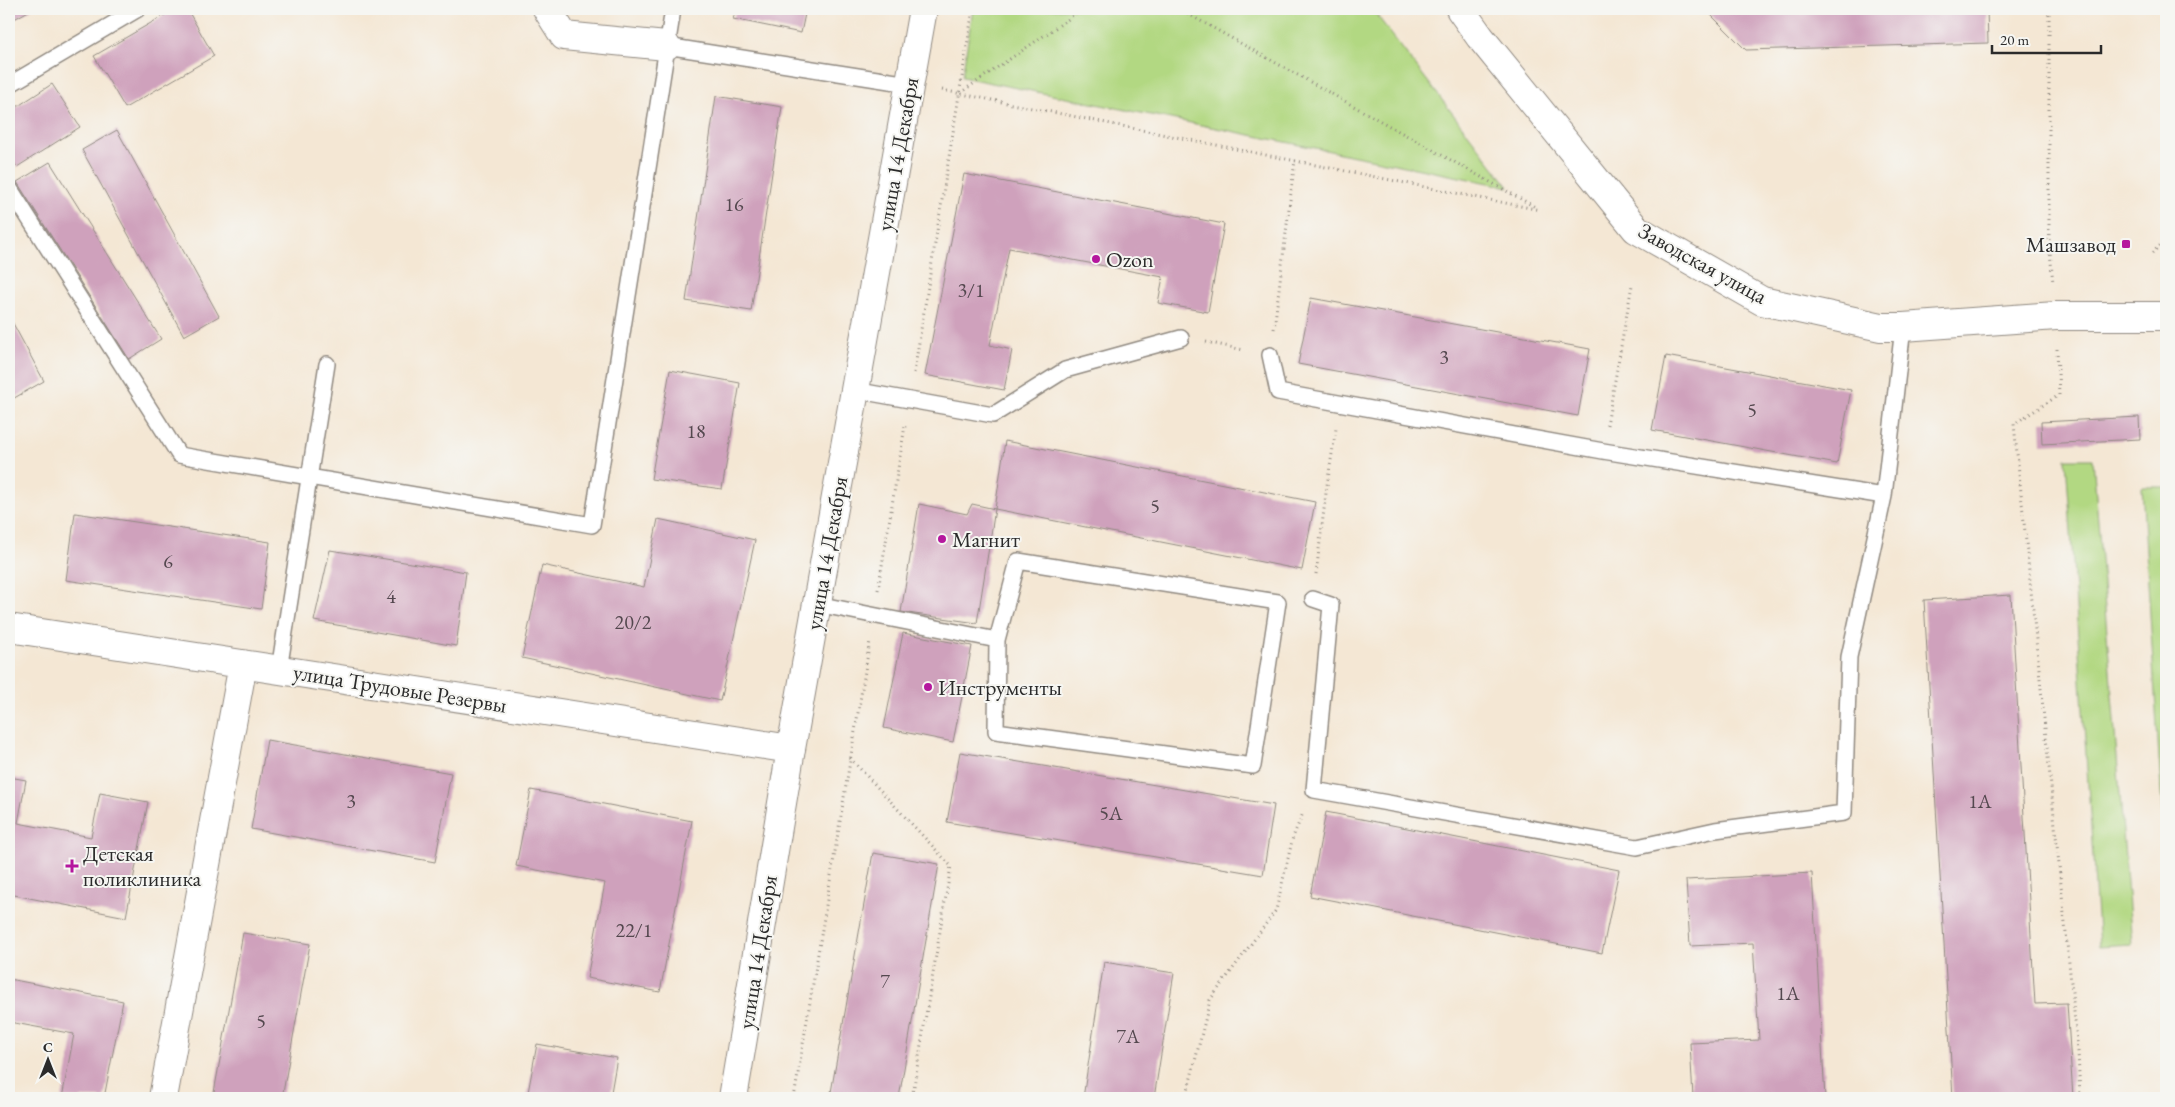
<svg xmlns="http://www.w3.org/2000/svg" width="2175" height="1107" font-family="'EB Garamond',serif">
  <rect width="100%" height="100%" fill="#f6f6f2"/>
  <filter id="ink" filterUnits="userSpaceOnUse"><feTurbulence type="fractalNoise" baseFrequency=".02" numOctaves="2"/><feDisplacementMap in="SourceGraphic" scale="10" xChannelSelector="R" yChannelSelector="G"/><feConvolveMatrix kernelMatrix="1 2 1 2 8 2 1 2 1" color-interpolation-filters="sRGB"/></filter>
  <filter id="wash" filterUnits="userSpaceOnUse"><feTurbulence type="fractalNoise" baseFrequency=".0096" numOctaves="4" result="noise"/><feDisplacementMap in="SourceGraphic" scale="20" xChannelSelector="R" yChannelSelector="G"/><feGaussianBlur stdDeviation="1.12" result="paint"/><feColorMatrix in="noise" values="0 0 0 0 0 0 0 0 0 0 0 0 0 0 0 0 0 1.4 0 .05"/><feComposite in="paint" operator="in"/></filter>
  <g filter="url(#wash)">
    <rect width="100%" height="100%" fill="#f4e7d4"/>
    <path fill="#b2d882" stroke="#6e8256" d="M973,9H1372L1509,187L962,77Z
      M2066,459H2093L2132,944L2099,946Z
      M2142,487H2166V870Z"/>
    <g id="blocks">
      <path fill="#cfa1bc" d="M9,9H32L9,22Z
        M175,9H187L214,56L125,108L94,56Z
        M736,9H806L801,33L733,19Z
        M1705,9H1987L1988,43L1746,50Z
        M52,84L80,127L17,167L9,155V112Z
        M716,96L782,107L751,311L686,301Z
        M117,130L219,316L184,336L82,150Z
        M50,162L161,339L129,359L17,182Z
        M964,174L1224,224L1208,312L1158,303L1163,277L1009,248L990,345L1012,350L1004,390L925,375Z
        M1311,298L1590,349L1578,416L1298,364Z
        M9,316L44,381L9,401Z
        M1666,356L1851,390L1837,464L1652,430Z
        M670,370L740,383L722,489L651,479Z
        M2139,417L2140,439L2042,444L2041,422Z
        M1005,441L1315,502L1302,570L995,509Z
        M919,504L967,514L972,504L995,509L977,623L901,612Z
        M75,513L270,542L261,609L66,580Z
        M658,519L755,540L720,701L522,658L542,565L644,587Z
        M330,550L466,572L456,646L314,621Z
        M2011,595L2035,1004L2067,1003L2073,1098H1953L1924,600Z
        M903,633L972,646L953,742L884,728Z
        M267,740L451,773L435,862L251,829Z
        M960,752L1274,805L1263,875L947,822Z
        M9,777L26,780L18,823L91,837L100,793L148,802L126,917L9,894Z
        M531,790L692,821L660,992L587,978L605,883L516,866Z
        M1326,812L1619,870L1602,953L1310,896Z
        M873,853L939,864L899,1098H830Z
        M1812,873L1825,1098H1693L1690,1043L1759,1040L1753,943L1690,946L1686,880Z
        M243,933L310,944L282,1098H213Z
        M1104,962L1174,973L1154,1098H1083Z
        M9,979L123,1001L104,1098H62L74,1034L9,1022Z
        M537,1044L617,1058L610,1098H527Z"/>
    </g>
  </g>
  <g filter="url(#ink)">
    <use href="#blocks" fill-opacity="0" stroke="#908980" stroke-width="1"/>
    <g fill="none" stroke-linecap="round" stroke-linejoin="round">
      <g stroke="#908980" stroke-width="18">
        <path id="service" d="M666,46L909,84
          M9,85L138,9
          M9,187L179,455L592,525L673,9
          M1270,355L1278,392L1603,451L1884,496L1903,327
          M854,390L993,415L1065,370L1181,338
          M1313,599L1331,605L1314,790L1637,847L1715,830L1844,813L1849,657L1884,496
          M817,604L997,640L1018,561L1278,602L1253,766L996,731L997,640
          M279,670L327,364"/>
      </g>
      <g stroke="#908980" stroke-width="30">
        <path id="minor" d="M547,9L564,36L666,46
          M9,628L791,749
          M163,1098L243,664"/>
      </g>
      <g stroke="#908980" stroke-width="30">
        <path id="secondary" d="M1460,9L1480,37L1636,229L1762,301L1881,327H1903L2056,316H2166
          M733,1098L791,749L923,9"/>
      </g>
      <path stroke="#908980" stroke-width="3" stroke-dasharray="1 4" stroke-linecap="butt" d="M1125,9L1134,11L1146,9
        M1179,9L1537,208
        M2049,9V241L2053,283
        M942,90L1540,210
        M960,93L1083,9
        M2152,253L2166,240
        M1274,329L1295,160
        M1206,342L1244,350
        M2057,349L2059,395L2014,424L2078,1051L2080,1098
        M914,373L973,9
        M1607,425L1632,285
        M1316,574L1327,485L1336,429
        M878,590L905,426
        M850,758L951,866L912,1098
        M794,1098L870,641
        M1186,1098L1210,1000L1276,910L1293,837L1303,813"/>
      <use href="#service" stroke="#fff" stroke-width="15"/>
      <use href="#minor" stroke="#fff" stroke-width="28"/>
      <use href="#secondary" stroke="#fff" stroke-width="28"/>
    </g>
  </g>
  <g fill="#b5179e" stroke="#f6f6f2" stroke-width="2">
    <rect x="2121" y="239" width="10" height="10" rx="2.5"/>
    <circle cx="1096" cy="259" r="5"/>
    <circle cx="942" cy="539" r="5"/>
    <circle cx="928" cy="687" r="5"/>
    <path d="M69.5 858.5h5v5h5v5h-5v5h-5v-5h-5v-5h5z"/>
  </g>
  <g text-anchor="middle" stroke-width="4" stroke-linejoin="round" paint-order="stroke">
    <g font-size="20" fill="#54484f">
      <text x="734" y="211">16</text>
      <text x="971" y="297">3/1</text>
      <text x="1444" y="364">3</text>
      <text x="1752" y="417">5</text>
      <text x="696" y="438">18</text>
      <text x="1155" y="513">5</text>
      <text x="168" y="568">6</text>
      <text x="391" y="603">4</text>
      <text x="633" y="629">20/2</text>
      <text x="351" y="808">3</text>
      <text x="1980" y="808">1А</text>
      <text x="1111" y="820">5А</text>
      <text x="634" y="937">22/1</text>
      <text x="885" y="988">7</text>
      <text x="1788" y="1000">1А</text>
      <text x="261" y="1028">5</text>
      <text x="1128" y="1043">7А</text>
    </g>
    <g font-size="22" fill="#2b2b2b" stroke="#f6f6f2">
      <text transform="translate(897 154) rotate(-80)" y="8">улица 14 Декабря</text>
      <text transform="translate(1703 263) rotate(29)" y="8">Заводская улица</text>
      <text transform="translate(826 553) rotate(-80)" y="8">улица 14 Декабря</text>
      <text transform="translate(400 688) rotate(9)" y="8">улица Трудовые Резервы</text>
      <text transform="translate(757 952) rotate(-81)" y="8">улица 14 Декабря</text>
    </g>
    <g font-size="22" fill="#2b2b2b" stroke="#f6f6f2" text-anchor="start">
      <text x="2116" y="252" text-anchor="end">Машзавод</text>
      <text x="1106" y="267">Ozon</text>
      <text x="952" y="547">Магнит</text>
      <text x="938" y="695">Инструменты</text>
      <text x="83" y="861">Детская<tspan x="83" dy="25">поликлиника</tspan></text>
    </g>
  </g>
  <rect width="2175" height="1107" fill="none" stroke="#f6f6f2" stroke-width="30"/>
  <g transform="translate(48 1060)" stroke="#f6f6f2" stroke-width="4" paint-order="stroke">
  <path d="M0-4L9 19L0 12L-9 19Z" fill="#2b2b2b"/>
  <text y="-8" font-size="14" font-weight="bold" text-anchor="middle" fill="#2b2b2b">С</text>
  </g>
  <path d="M1992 45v8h109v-8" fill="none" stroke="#2b2b2b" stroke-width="2.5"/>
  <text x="2000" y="45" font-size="15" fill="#2b2b2b" stroke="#f6f6f2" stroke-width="4" paint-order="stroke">20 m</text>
</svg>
